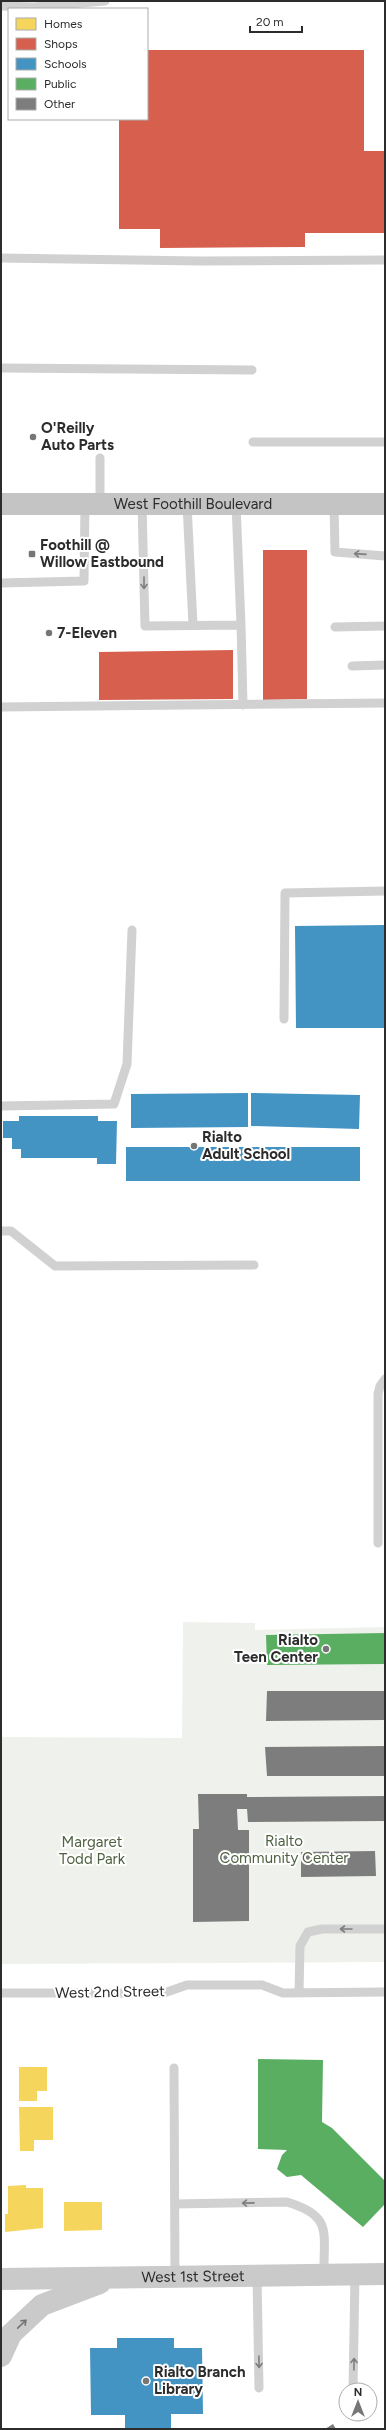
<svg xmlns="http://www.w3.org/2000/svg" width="386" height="2430" font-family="Figtree,sans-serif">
  <rect width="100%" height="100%" fill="#fff"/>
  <path fill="#eff2ec" d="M183,1622L255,1623V1630L385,1627V1962L1,1964V1737L182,1738Z"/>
  <path fill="#f6d55c" d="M19,2067H47V2091H37V2101H19Z
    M19,2107H53V2140H34V2151H20Z
    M26,2185V2188H43V2228L5,2232V2214H8V2186Z
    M64,2202H102V2230L64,2231Z"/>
  <path fill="#d6604d" d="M147,50H364V151H385V233H305V247L160,248V229H119V119H147Z
    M263,550H307V699L263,700Z
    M233,650V699L99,700V652Z"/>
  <path fill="#4393c3" d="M385,925V1028H296L295,926Z
    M248,1093V1127L131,1128V1094Z
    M251,1093L360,1095L359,1129L251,1126Z
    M19,1116H98V1121H117L116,1164H97V1158H21V1149H12V1138H3V1121H19Z
    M126,1147H360V1181H126Z
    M117,2338H174V2348H202L203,2414H171V2429H125V2415H91L90,2348H117Z"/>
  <path fill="#5aae61" d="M385,1633V1664L267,1665L266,1635Z
    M258,2059L323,2060L322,2122L332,2128L385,2181V2204L363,2227L301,2175L287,2177L277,2169L282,2155L287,2150L258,2149Z"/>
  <path fill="#7d7d7d" d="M267,1691H385V1720L266,1721Z
    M385,1746V1776H267L265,1747Z
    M198,1794H247V1797L385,1796V1821L248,1822L247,1809H237L238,1830H249V1921L193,1922V1829H199Z
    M375,1851L376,1876L301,1877V1852Z
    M333,2424L336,2429H325Z"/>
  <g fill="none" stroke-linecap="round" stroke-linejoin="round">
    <path stroke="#d1d1d1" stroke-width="9" d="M1,6L34,7L105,1
      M1,258L200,261L385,260
      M1,368L252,370
      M253,442H385
      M100,504V458
      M142,504L145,626L241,625L236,504
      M187,504L193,625
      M334,504L335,552L385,556
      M1,583L84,581L85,504
      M241,625L243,705
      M335,627L385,626
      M352,666L385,665
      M1,707L385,703
      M284,1019L285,893L385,891
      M1,1106L114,1104L127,1064L132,930
      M1,1231H11L55,1266L254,1265
      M378,1543V1394L380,1386L385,1379
      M1,1993H164L187,1985H262L283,1993L385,1992
      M299,1993L300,1946L308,1932L322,1929H385
      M174,2068L175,2277
      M175,2204L287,2202C334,2216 323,2233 324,2275
      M257,2276L259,2388
      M353,2390L355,2274"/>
    <g stroke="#cacaca" stroke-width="22">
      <path id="s1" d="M1,2279L385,2274"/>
      <path d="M1,2356L11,2334L42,2305L100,2283"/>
    </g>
    <path stroke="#c4c4c4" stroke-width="22" id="s2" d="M1,504H385"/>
  </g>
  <defs><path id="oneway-shaft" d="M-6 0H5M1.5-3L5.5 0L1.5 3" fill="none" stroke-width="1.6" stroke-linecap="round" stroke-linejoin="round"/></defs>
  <g stroke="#7e7e7e">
    <use href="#oneway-shaft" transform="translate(360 554) rotate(-176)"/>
    <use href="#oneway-shaft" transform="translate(144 583) rotate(90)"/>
    <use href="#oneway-shaft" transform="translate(346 1929) rotate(180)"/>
    <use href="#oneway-shaft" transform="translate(248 2203) rotate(179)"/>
    <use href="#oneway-shaft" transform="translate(259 2362) rotate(89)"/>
    <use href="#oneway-shaft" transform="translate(354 2364) rotate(-89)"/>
  </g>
  <use stroke="#737373" href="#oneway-shaft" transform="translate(22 2324) rotate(-44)"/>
  <g fill="#767676" stroke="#fff" stroke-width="1.5">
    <circle cx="33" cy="437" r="4"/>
    <rect x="28" y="550" width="8" height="8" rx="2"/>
    <circle cx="49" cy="633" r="4"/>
    <circle cx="194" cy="1146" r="4"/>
    <circle cx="326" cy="1649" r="4"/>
    <circle cx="146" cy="2381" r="4"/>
  </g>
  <g text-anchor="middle" stroke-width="4" stroke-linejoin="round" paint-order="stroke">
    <g font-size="15" font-weight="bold" fill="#2c2c2c" stroke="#fff" text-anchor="start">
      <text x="41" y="433">O'Reilly<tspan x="41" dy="17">Auto Parts</tspan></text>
      <text x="40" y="550">Foothill @<tspan x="40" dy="17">Willow Eastbound</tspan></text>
      <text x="57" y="638">7-Eleven</text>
      <text x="202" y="1142">Rialto<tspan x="202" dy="17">Adult School</tspan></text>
      <text x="318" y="1645" text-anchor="end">Rialto<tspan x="318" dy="17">Teen Center</tspan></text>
      <text x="154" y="2377">Rialto Branch<tspan x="154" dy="17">Library</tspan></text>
    </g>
    <g font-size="15" fill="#2c2c2c" stroke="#fff">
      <text dy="5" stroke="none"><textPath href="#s2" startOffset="192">West Foothill Boulevard</textPath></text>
      <text transform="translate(110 1992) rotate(-1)" y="5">West 2nd Street</text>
      <text dy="5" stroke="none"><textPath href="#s1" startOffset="192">West 1st Street</textPath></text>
    </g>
    <g font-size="15" fill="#4f6240" stroke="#fff">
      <text x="284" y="1846">Rialto<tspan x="284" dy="17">Community Center</tspan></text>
      <text x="92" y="1847">Margaret<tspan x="92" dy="17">Todd Park</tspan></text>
    </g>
  </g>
  <rect width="386" height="2430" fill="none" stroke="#2c2c2c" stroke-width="4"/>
  <rect x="8" y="8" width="140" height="112" fill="#ffffff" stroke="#ababab"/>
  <rect x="16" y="18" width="20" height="12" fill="#f6d55c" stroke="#ababab"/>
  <text x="44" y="28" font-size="12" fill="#2c2c2c">Homes</text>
  <rect x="16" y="38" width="20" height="12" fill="#d6604d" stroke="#ababab"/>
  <text x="44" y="48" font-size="12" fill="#2c2c2c">Shops</text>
  <rect x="16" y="58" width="20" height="12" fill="#4393c3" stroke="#ababab"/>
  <text x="44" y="68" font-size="12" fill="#2c2c2c">Schools</text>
  <rect x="16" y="78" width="20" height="12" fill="#5aae61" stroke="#ababab"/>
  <text x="44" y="88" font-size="12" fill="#2c2c2c">Public</text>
  <rect x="16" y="98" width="20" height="12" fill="#7d7d7d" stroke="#ababab"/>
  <text x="44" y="108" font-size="12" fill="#2c2c2c">Other</text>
  <g transform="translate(358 2402)"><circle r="19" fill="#ffffff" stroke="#ababab"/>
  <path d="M0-3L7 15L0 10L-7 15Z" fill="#767676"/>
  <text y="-6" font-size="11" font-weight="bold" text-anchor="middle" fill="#2c2c2c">N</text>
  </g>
  <path d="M250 26v6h52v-6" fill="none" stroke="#2c2c2c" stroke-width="2"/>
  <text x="256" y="26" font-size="12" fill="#2c2c2c" stroke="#ffffff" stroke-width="3" paint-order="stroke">20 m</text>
</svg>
